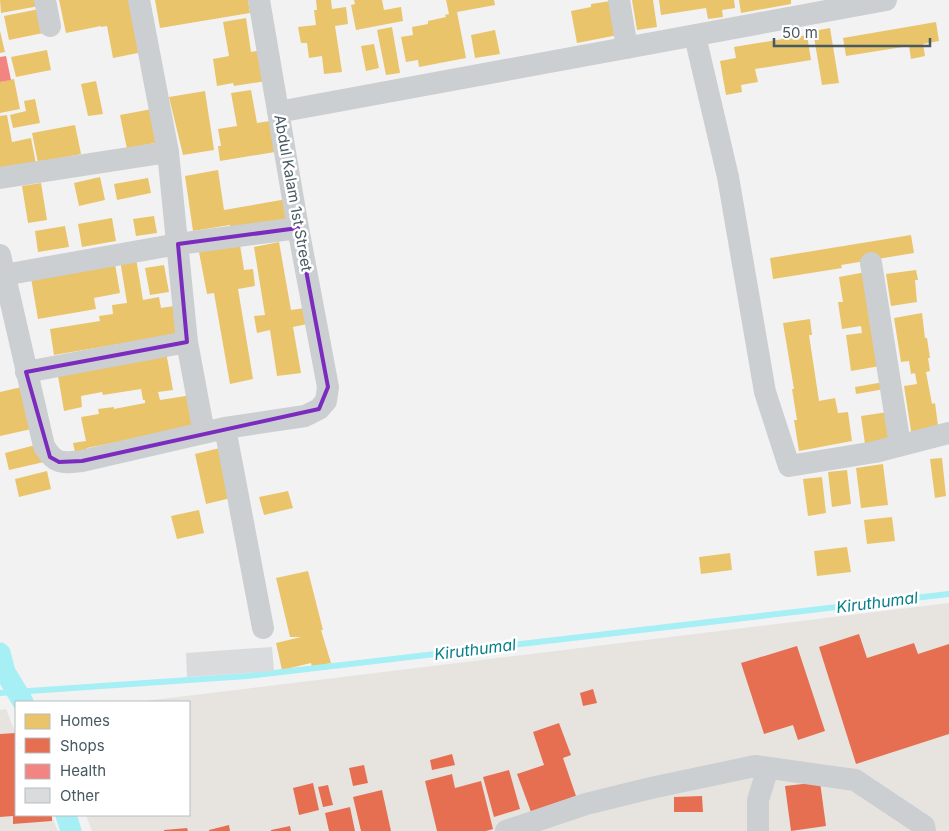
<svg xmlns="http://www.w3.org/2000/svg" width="949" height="831" font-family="Inter,sans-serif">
  <rect width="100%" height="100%" fill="#f3f2f2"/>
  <path fill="#e7e4e0" d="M949,603V831H92L86,815H189V702H136Z
    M6,709L16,734V815H51L58,831H0V710Z"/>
  <path fill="#e9c46a" d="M0,0H38L39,6L1,13Z
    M59,0H133L143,52L113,58L107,26L101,27V26L66,33Z
    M155,0H248L250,13L160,28Z
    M316,0H331L332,9L346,7L348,24L335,26L342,72L324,74L322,56L309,58L307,43H301L298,27L316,25L314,10H317Z
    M354,0H382L384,10L401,7L403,21L356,30L351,5L355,4Z
    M446,0H494L495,5L457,12L466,58L419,67L418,60L406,62L401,37L413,35L412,27L428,24V21L446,17L445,15L449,14Z
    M632,0H653L657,27L637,30Z
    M659,0H734L735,8L722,10L723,17L708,19L706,8L661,15Z
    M739,0H791V4L741,13Z
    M611,1L618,35L577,43L571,11L591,7V4Z
    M39,9L43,33L9,40L4,16Z
    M246,18L251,52L261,50L266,81L234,86L233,83L217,86L213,59L229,56L223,22Z
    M936,22L939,41L923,44L925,56L911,59L909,46L846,56L843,38Z
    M392,27L400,73L386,75L377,30Z
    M830,28L839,83L822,85L813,31Z
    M495,30L500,54L475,58L471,35Z
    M0,31L5,52L0,53Z
    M807,35L811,60L755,69L758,82L741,85L742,92L726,95L720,61L736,58L734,47Z
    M374,44L379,68L366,71L361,46Z
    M47,50L51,70L16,77L11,57Z
    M14,79L20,109L0,113V82Z
    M96,81L103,114L88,116L81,84Z
    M251,90L257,123L270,121L275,152L220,161L218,146H221L218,129L237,126L231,93Z
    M205,91L214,150L183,155L169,97Z
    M35,99L40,123L13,128L10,115L26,111L24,101Z
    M152,109L159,142L127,149L120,115Z
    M7,115L12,142L31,138L36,164L0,172V116Z
    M75,125L81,154L38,163L32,133Z
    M218,170L224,210L287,199L290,218L230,229V225L193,231L185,176Z
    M100,177L105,200L79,206L74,183Z
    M148,178L151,193L117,200L114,184Z
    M41,183L47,220L28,223L22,186Z
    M154,216L157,233L136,236L133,219Z
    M112,218L116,241L82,247L78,224Z
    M65,226L69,247L38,252L35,231Z
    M911,235L914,253L841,265L842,268L773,279L770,258Z
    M279,242L291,310L305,308L307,324L293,327L301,373L277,376L270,330L257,333L254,316L265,315L254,247Z
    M240,245L244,270L253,269L255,286L238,289L253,379L230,384L214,293L207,294L199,252Z
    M136,258L143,300L159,297L161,308L174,306L178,334L54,355L50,329L100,321L99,316L113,314L112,305L127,303L120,260Z
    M115,264L120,293L94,298L96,309L38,319L31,278Z
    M164,265L169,292L150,295L145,268Z
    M916,270L918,280H915L917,302L891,306L886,274Z
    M866,272L880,366L851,371L846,335L862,333L861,326L842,329L838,302H843L839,277Z
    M922,313L925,338H927L930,358H928L930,371L926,372L932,404L935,403L939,433L912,437L904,386L917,384L915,373L911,374L909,361L901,362L894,318Z
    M810,319L812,335H809L819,401L835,398L838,413L848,412L852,441L799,451L794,420H797L792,389H794L783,323Z
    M166,352L173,390L158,392L160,400L192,395L197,426L87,448V450L75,452L73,443L86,441L81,417L99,414L98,409L114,407V409L145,403V400H143L141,389L103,395L102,392L81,396L82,407L64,411L57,370Z
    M884,382L885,389L856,394L855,387Z
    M26,386L36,428L0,436V392Z
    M888,412L892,440L865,444L861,416Z
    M39,444L44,462L9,470L5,453Z
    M224,447L235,497L206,504L195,454Z
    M942,458L946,496L935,498L930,459Z
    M883,464L888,505L861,508L856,468Z
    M847,470L851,504L832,507L828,472Z
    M47,471L51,489L19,497L15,479Z
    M822,477L826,513L808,516L803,479Z
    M288,491L293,508L264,515L259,497Z
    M199,510L204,533L177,539L171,516Z
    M892,517L895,541L867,544L864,520Z
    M847,547L851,572L817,576L814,551Z
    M730,553L732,570L701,574L699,557Z
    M308,571L323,630H321L331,663L312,667L311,663L282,670L276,643L301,637H290L276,578Z"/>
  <path fill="#e76f51" d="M859,634L867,658L914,643L918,654L949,644V734L856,764L819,647Z
    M797,646L825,731L798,740L793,725L764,734L741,663Z
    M593,689L597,703L583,706L580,693Z
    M559,723L571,755L563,758L576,796L531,812L517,774L544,765L533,732Z
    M16,733V815H52V821L13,824V816L0,817V734Z
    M452,754L455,765L432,770L430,760Z
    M364,765L368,783L353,786L349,768Z
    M509,770L520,809L494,817L483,777Z
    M452,774L455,788L481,781L493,829L486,831H437L425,781Z
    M820,782L826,826L791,831L785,786Z
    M313,783L319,810L299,815L293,788Z
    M328,785L333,805L323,807L318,787Z
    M382,790L391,831H361L353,797Z
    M702,796L703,812H674V797Z
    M350,807L355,831H329L325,813Z
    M229,825L230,831H209V830Z
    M290,826L291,831H271V830Z
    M187,828L188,831H164V830Z"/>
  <path fill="#f28482" d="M6,56L11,80L0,82V57Z"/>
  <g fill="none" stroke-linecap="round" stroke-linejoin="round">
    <path stroke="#a6eff5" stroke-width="6" d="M0,693L247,676L949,594"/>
    <path stroke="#a6eff5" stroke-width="21" d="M0,653L5,672L23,702
      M66,815L71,831"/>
  </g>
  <path fill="#dadbdc" d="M272,647L274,671L187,677L186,653Z"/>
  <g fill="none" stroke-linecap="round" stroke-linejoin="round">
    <path stroke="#cbcfd2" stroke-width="22" d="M45,0L50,26
      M139,0L168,152L187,342L204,433
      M619,0L627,48
      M695,36L728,177L765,392L789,466L875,452L949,433
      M278,112L886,0
      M0,178L168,152
      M0,255L44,446C55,465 63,463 82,461L225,428L305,416L319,409L326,401L328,387L298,228L259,0
      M871,263L900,445
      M4,275L178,244L298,228
      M26,372L187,342
      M225,428L263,628
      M506,831L586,804L651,788L755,766L855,780L924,826L925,831
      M758,831V800L768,768"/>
  </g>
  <path fill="none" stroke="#7b2cbf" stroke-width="4" stroke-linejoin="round" d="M298,228L328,387L319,409L82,461L59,462L50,457L26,372L187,342L178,244Z"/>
  <g text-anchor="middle" stroke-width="5" stroke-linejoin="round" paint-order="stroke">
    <g font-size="15" fill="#475961" stroke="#fff">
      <text transform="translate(293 193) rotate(80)" y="5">Abdul Kalam 1st Street</text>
    </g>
    <g font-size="16" font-style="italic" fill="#057f88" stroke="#fff">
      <text transform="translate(877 602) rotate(-7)" y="6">Kiruthumal</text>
      <text transform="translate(475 649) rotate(-7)" y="6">Kiruthumal</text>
    </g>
  </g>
  <rect x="15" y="701" width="175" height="115" fill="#ffffff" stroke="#b5bdc0"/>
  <rect x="25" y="714" width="25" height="15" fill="#e9c46a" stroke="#b5bdc0"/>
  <text x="60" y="726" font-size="15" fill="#475961">Homes</text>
  <rect x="25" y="738" width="25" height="15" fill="#e76f51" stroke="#b5bdc0"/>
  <text x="60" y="751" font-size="15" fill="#475961">Shops</text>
  <rect x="25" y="764" width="25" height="15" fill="#f28482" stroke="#b5bdc0"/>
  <text x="60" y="776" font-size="15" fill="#475961">Health</text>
  <rect x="25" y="788" width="25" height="15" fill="#dadbdc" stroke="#b5bdc0"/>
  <text x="60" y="801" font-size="15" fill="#475961">Other</text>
  <path d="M774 38v8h156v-8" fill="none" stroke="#475961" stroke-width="2.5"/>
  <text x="782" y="38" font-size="15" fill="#475961" stroke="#ffffff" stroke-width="4" paint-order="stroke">50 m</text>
</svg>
